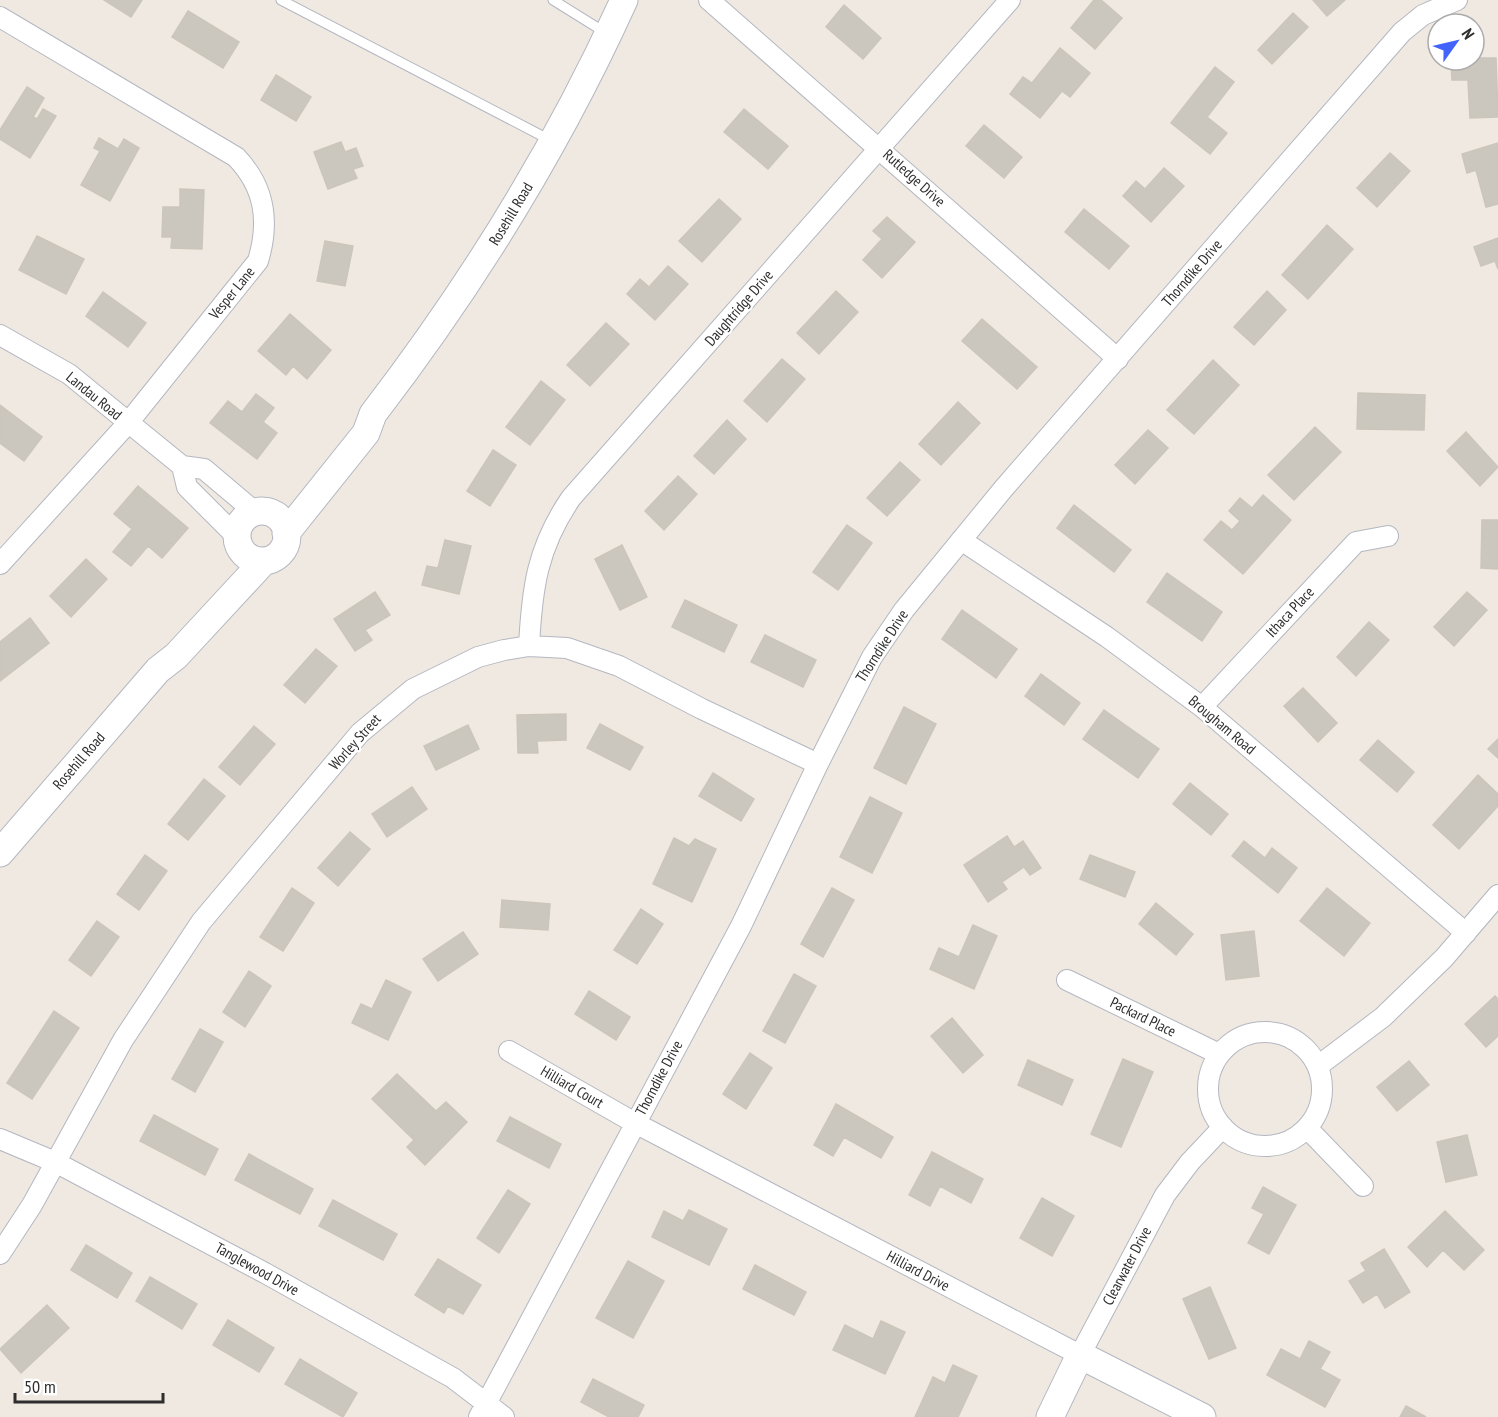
<svg xmlns="http://www.w3.org/2000/svg" width="1498" height="1417" font-family="'PT Sans Narrow',sans-serif">
  <rect width="100%" height="100%" fill="#efe9e1"/>
  <path fill="#cbc7bf" stroke="#cbc5ba" stroke-width="1.5" d="M104,0H142L131,17Z
    M1094,0H1101L1122,18L1095,49L1071,28Z
    M1313,0H1345L1327,16Z
    M844,5L881,38L863,59L826,27Z
    M188,11L239,42L223,68L172,37Z
    M1293,13L1308,27L1272,64L1258,50Z
    M1060,48L1090,73L1070,97L1062,91L1040,118L1010,94L1023,77L1032,83Z
    M1474,58H1496L1498,117L1470,118L1468,80H1452L1451,60Z
    M1215,67L1234,82L1207,117L1227,133L1210,154L1171,123Z
    M276,75L311,97L296,121L261,100Z
    M27,87L44,98L33,117L37,119L43,109L56,116L30,158L0,139V130Z
    M744,109L788,146L768,169L724,132Z
    M984,125L1022,157L1004,178L966,146Z
    M99,138L118,149L124,139L139,148L110,201L81,185L100,151L94,148Z
    M341,142L345,152L356,148L363,166L353,169L357,178L328,189L314,152Z
    M1498,143V204L1486,207L1476,170L1467,173L1462,154Z
    M1390,153L1410,171L1377,207L1357,188Z
    M1164,168L1184,186L1151,222L1123,196L1136,181L1145,189Z
    M180,189L204,190L202,249L171,248L172,237H162L163,207H180Z
    M719,199L741,219L702,262L679,241Z
    M1084,209L1129,246L1109,269L1065,232Z
    M887,217L915,242L882,278L863,260L882,239L873,231Z
    M1327,225L1353,249L1308,299L1282,275Z
    M37,236L84,259L66,294L19,270Z
    M1498,238V269L1495,261L1481,266L1474,247Z
    M325,241L353,246L345,286L317,281Z
    M668,266L688,284L655,320L627,294L640,279L649,287Z
    M836,291L858,312L819,354L797,333Z
    M1267,291L1286,310L1254,345L1234,327Z
    M103,292L146,323L128,347L86,316Z
    M290,314L331,350L307,379L293,366L286,375L258,351Z
    M982,319L1037,367L1017,389L962,341Z
    M606,323L629,344L590,386L567,365Z
    M782,359L805,379L767,422L744,401Z
    M1213,360L1239,385L1194,434L1167,410Z
    M541,381L565,400L530,445L506,427Z
    M1358,393L1425,395L1424,430L1357,429Z
    M256,394L274,408L263,422L277,433L257,459L210,423L228,401L242,412Z
    M958,402L980,423L941,465L919,444Z
    M0,405L42,437L24,461L0,443Z
    M727,420L746,439L714,474L694,456Z
    M1315,427L1341,452L1294,500L1268,475Z
    M1148,430L1168,448L1135,484L1115,465Z
    M1466,432L1498,467L1480,486L1447,451Z
    M493,450L516,465L490,506L467,491Z
    M900,462L920,480L887,516L867,498Z
    M678,476L697,494L664,530L645,511Z
    M138,486L188,528L162,558L148,546L131,566L113,552L132,529L114,514Z
    M1263,495L1291,520L1243,574L1204,540L1221,521L1232,530L1240,521L1229,511L1240,498L1252,508Z
    M1074,505L1131,550L1114,572L1057,528Z
    M1482,520H1498V569L1481,568Z
    M847,525L872,543L838,590L813,572Z
    M445,540L471,546L459,594L422,585L427,566L438,568Z
    M622,545L647,597L620,610L595,559Z
    M86,559L107,579L71,617L50,596Z
    M1167,573L1222,612L1202,641L1147,602Z
    M375,592L390,615L365,630L372,640L355,651L334,619Z
    M1467,592L1487,610L1454,646L1434,627Z
    M685,600L737,625L724,652L672,627Z
    M962,610L1017,649L996,678L942,639Z
    M30,618L49,643L0,681V642Z
    M1369,622L1389,640L1356,676L1337,657Z
    M765,635L816,660L803,687L751,662Z
    M316,649L337,666L305,703L284,685Z
    M1041,674L1080,703L1064,725L1025,696Z
    M1303,688L1337,723L1318,742L1284,706Z
    M904,707L936,724L906,784L874,768Z
    M1104,710L1159,749L1138,778L1083,739Z
    M566,714V740L537,741L538,753H518L517,715Z
    M600,724L643,747L630,770L587,748Z
    M468,725L479,749L436,770L424,746Z
    M254,726L275,744L240,785L219,767Z
    M1498,739V758L1488,749Z
    M1378,740L1414,772L1397,792L1360,760Z
    M713,773L754,799L741,821L699,796Z
    M1478,775L1498,794V806L1459,849L1433,825Z
    M204,779L225,796L188,840L168,824Z
    M1190,783L1228,814L1211,835L1173,804Z
    M412,787L427,809L387,837L372,814Z
    M870,797L902,813L872,873L840,857Z
    M350,832L370,849L338,886L318,868Z
    M1007,836L1014,847L1023,841L1041,868L1030,875L1024,867L1002,882L1007,889L988,902L964,865Z
    M674,838L689,846L695,839L716,849L692,902L653,884Z
    M1244,841L1265,858L1272,848L1297,868L1278,893L1232,856Z
    M145,855L167,871L139,910L117,894Z
    M1090,855L1135,872L1125,897L1080,879Z
    M292,888L314,903L283,951L260,937Z
    M832,888L854,900L823,957L801,944Z
    M1327,888L1370,923L1344,956L1300,921Z
    M502,900L550,904L548,930L500,927Z
    M1156,903L1193,934L1176,955L1139,924Z
    M641,909L663,924L637,964L614,950Z
    M97,921L119,937L91,976L69,960Z
    M973,925L997,936L974,989L930,969L939,948L959,957Z
    M1254,931L1259,976L1226,980L1221,935Z
    M463,932L478,954L438,981L423,959Z
    M249,971L271,986L245,1027L223,1012Z
    M794,974L816,986L785,1043L763,1031Z
    M386,980L411,992L388,1040L352,1023L361,1004L372,1009Z
    M589,991L630,1017L616,1040L575,1014Z
    M1495,996L1498,999V1036L1486,1047L1465,1024Z
    M54,1011L79,1028L32,1099L7,1083Z
    M952,1018L983,1055L963,1073L931,1036Z
    M200,1029L223,1042L195,1092L172,1079Z
    M750,1053L772,1068L746,1109L723,1094Z
    M1123,1059L1153,1072L1121,1147L1091,1134Z
    M1028,1060L1073,1080L1062,1105L1018,1085Z
    M1409,1061L1429,1085L1397,1111L1377,1087Z
    M397,1074L436,1111L446,1102L467,1122L425,1165L407,1147L414,1140L372,1099Z
    M836,1104L893,1137L881,1158L844,1137L833,1156L814,1145Z
    M154,1115L218,1149L205,1175L140,1141Z
    M510,1117L561,1144L549,1168L497,1141Z
    M1467,1135L1477,1175L1446,1182L1437,1142Z
    M932,1152L983,1179L971,1203L940,1186L930,1206L909,1195Z
    M249,1154L313,1189L300,1214L235,1180Z
    M1263,1187L1296,1205L1269,1254L1248,1243L1264,1214L1252,1208Z
    M508,1190L530,1204L499,1253L477,1238Z
    M1042,1198L1074,1216L1052,1256L1020,1238Z
    M333,1200L397,1234L383,1260L319,1226Z
    M689,1210L727,1229L709,1265L652,1237L664,1211L683,1221Z
    M1445,1211L1484,1250L1464,1270L1443,1250L1427,1267L1408,1247Z
    M86,1245L132,1273L117,1298L71,1270Z
    M1384,1249L1410,1292L1385,1308L1377,1294L1363,1303L1349,1281L1366,1271L1361,1263Z
    M438,1259L481,1285L463,1314L448,1306L444,1313L415,1295Z
    M628,1261L664,1281L633,1338L596,1318Z
    M755,1265L806,1292L794,1315L743,1289Z
    M150,1277L197,1304L182,1329L136,1301Z
    M1210,1287L1236,1348L1209,1359L1183,1299Z
    M47,1305L69,1328L21,1373L0,1349Z
    M228,1320L274,1348L259,1372L213,1345Z
    M881,1321L905,1332L885,1374L833,1350L845,1325L873,1339Z
    M1309,1341L1330,1352L1320,1369L1340,1380L1325,1407L1267,1375L1281,1349L1300,1359Z
    M300,1359L357,1393L343,1417L285,1384Z
    M953,1365L977,1376L958,1417H915L933,1377L945,1383Z
    M593,1379L644,1405L638,1417H609L581,1402Z
    M1406,1406L1426,1417H1400Z"/>
  <g fill="none" stroke-linecap="round" stroke-linejoin="round">
    <g stroke="#b4b7c1" stroke-width="11">
      <path id="lane" d="M281,0L550,140
        M553,0L606,33"/>
    </g>
    <g stroke="#b4b7c1" stroke-width="22">
      <path id="street" d="M709,0L1118,359
        M0,17L236,157C265,187 270,221 258,261L128,423L0,564
        M0,335L69,374L182,466L204,469L255,512
        M182,466L187,487L237,537
        M961,540L1107,637L1202,707L1466,933
        M529,646C532,588 537,548 571,498L1010,0
        M1202,707L1356,542L1388,536
        M1067,980L1219,1054
        M1208 1089a57 57 0 1 1 114 0a57 57 0 1 1-114 0Z
        M509,1051L635,1123L1080,1355L1165,1195L1190,1162L1223,1127
        M1318,1066L1383,1017L1444,958L1498,895
        M1307,1128L1363,1186
        M0,1139L55,1162L265,1273L453,1378L504,1417
        M0,1254L32,1205L123,1040L201,922L360,733L413,689L478,657L504,650L529,646L567,648L619,666L702,709L818,764
        M479,1417L741,926L818,764L872,657L904,610L1004,488L1402,32L1423,15L1457,0"/>
    </g>
    <g stroke="#b4b7c1" stroke-width="29">
      <path id="secondary" d="M237 536a25 25 0 1 1 50 0a25 25 0 1 1-50 0Z
        M286,533L366,433L373,414C472,285 557,148 624,0
        M0,853L158,670L176,656L264,561
        M1050,1417L1080,1355L1202,1417"/>
    </g>
    <use href="#lane" stroke="#fff" stroke-width="9"/>
    <use href="#street" stroke="#fff" stroke-width="20"/>
    <use href="#secondary" stroke="#fff" stroke-width="27"/>
  </g>
  <g text-anchor="middle" stroke-width="4.5" stroke-linejoin="round" paint-order="stroke">
    <g font-size="15" fill="#2e2e2e" stroke="#fff">
      <text transform="translate(914 178) rotate(42)" y="5">Rutledge Drive</text>
      <text transform="translate(511 214) rotate(-59)" y="5">Rosehill Road</text>
      <text transform="translate(1192 273) rotate(-49)" y="5">Thorndike Drive</text>
      <text transform="translate(232 293) rotate(-51)" y="5">Vesper Lane</text>
      <text transform="translate(739 308) rotate(-49)" y="5">Daughtridge Drive</text>
      <text transform="translate(94 396) rotate(39)" y="5">Landau Road</text>
      <text transform="translate(1290 612) rotate(-47)" y="5">Ithaca Place</text>
      <text transform="translate(882 646) rotate(-57)" y="5">Thorndike Drive</text>
      <text transform="translate(1222 725) rotate(40)" y="5">Brougham Road</text>
      <text transform="translate(355 742) rotate(-48)" y="5">Worley Street</text>
      <text transform="translate(79 761) rotate(-49)" y="5">Rosehill Road</text>
      <text transform="translate(1143 1017) rotate(26)" y="5">Packard Place</text>
      <text transform="translate(659 1078) rotate(-62)" y="5">Thorndike Drive</text>
      <text transform="translate(572 1087) rotate(30)" y="5">Hilliard Court</text>
      <text transform="translate(1127 1266) rotate(-62)" y="5">Clearwater Drive</text>
      <text transform="translate(257 1269) rotate(29)" y="5">Tanglewood Drive</text>
      <text transform="translate(918 1271) rotate(28)" y="5">Hilliard Drive</text>
    </g>
  </g>
  <g transform="translate(1456 42) rotate(56)"><circle r="28" fill="#ffffff" stroke="#ababab" stroke-width="1.5"/>
  <path d="M0-4.5L10 22L0 15L-10 22Z" fill="#4264fb"/>
  <text y="-9" font-size="16" font-weight="bold" text-anchor="middle" fill="#2e2e2e">N</text>
  </g>
  <path d="M15 1393v9h148v-9" fill="none" stroke="#2e2e2e" stroke-width="3"/>
  <text x="24" y="1393" font-size="18" fill="#2e2e2e" stroke="#ffffff" stroke-width="4.5" paint-order="stroke">50 m</text>
</svg>
